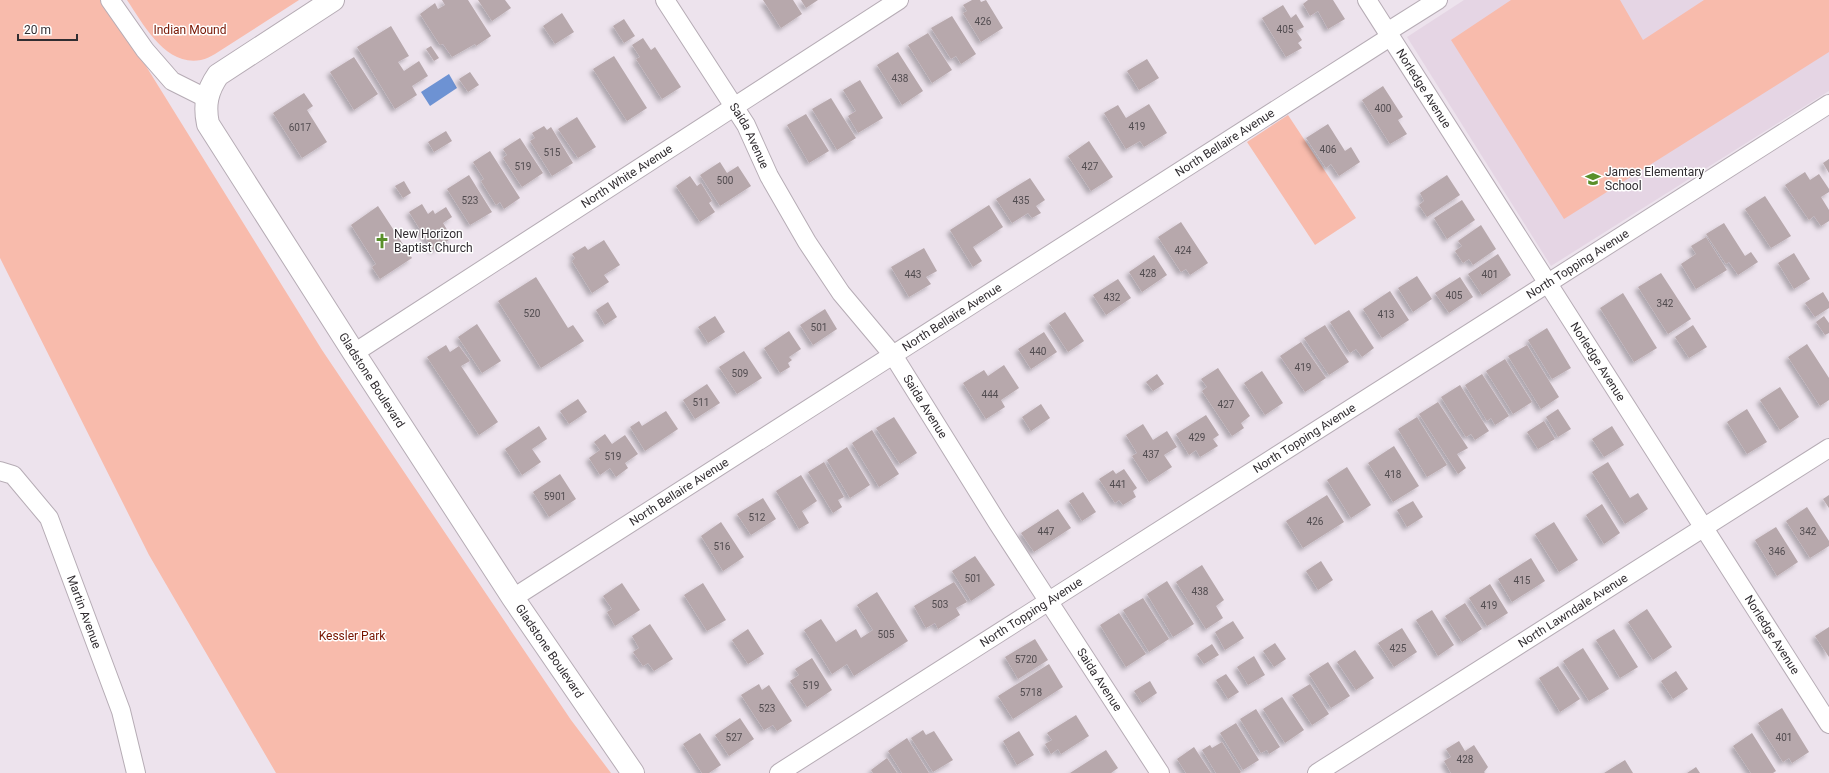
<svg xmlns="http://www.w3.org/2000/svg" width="1829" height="773" font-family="Roboto,sans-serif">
  <defs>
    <filter id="shadow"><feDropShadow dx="-3.5" dy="3.5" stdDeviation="2" flood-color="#0004"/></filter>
  </defs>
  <rect width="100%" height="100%" fill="#ede3ed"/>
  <path fill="#e5d5e4" d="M1464,0H1829V91L1551,266L1407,37Z"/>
  <path fill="#f8bbac" d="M0,0H105L322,350L571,720L611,773H276L149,555L0,258Z
    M127,0H299L215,54C211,56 206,59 201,60C166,67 143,24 127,0Z
    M1511,0H1620L1643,40L1704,0H1829V52L1564,219L1451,40Z
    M1288,115L1356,218L1315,245L1247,142Z"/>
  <path fill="#6d92d3" d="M449,74L457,88L430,106L421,92Z"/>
  <path fill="#b7a8ac" filter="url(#shadow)" d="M442,0H468L491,36L476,46L475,44L452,57L443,44L440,45L420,14L435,3L438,9L445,5Z
    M478,0H505L511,8L492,21Z
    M763,0H793L802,14L781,28Z
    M801,0H818L806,8Z
    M972,0H980L981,2L986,0L1003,28L981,42L963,13L967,11L963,5Z
    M1308,0H1333L1345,19L1328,29L1318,11L1310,16L1303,4Z
    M1283,5L1291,18L1296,14L1304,27L1296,31L1302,40L1298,43L1302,48L1286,57L1262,18Z
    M562,13L574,32L555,44L543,26Z
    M952,16L976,54L961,64L956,56L951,59L931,28Z
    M624,19L635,36L624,43L613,26Z
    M391,26L409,56L398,62L404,71L419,61L428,76L412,86L417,95L395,109L357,47Z
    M928,33L952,70L932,83L908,45Z
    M643,38L651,50L655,47L681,87L662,99L636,59L640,57L632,45Z
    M431,46L439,58L434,61L426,49Z
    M898,52L923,91L902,105L877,65Z
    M614,56L647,108L627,121L593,69Z
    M354,57L378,94L354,110L330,72Z
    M1147,59L1159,78L1139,90L1127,71Z
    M470,72L479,85L468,92L459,79Z
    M860,80L883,118L858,133L848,116L856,111L843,90Z
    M1383,86L1403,117L1398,120L1407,134L1390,144L1362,100Z
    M304,93L313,106L307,110L327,142L302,158L273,113Z
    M831,98L856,138L837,150L812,109Z
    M1149,104L1167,133L1144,147L1140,141L1126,149L1104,113L1118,105L1126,118Z
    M806,114L829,151L809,163L787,125Z
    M577,117L596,147L578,158L558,129Z
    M1328,124L1345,151L1351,147L1360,162L1339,176L1331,164L1326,168L1306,138Z
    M544,126L547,130L551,127L573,163L552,176L530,141L535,138L532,133Z
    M446,131L452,141L434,152L428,142Z
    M520,138L543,173L522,187L503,158L507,155L503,149Z
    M1089,141L1113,177L1091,191L1068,156Z
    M490,151L520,198L504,209L500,202L496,205L481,181L484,179L473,162Z
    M1829,159V173L1823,163Z
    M720,162L727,173L738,166L751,186L720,206L700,175Z
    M1805,172L1810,180L1819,174L1829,189V192L1821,197L1829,210V221L1821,226L1814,216L1809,220L1785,185Z
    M469,175L492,212L470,225L447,189Z
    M1447,175L1460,195L1427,217L1419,205L1424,201L1420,193Z
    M690,176L697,186L701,183L712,201L709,203L715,212L700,222L676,186Z
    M1030,178L1045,200L1036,206L1041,213L1032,218L1028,213L1012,223L996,199Z
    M404,181L411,193L403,198L395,186Z
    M1765,196L1791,236L1771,248L1745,209Z
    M1462,200L1475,220L1447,239L1434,218Z
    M422,204L428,214L433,210L435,214L446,207L452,217L443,223L452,238L433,250L409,212Z
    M989,205L1003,227L973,247L982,261L973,267L950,230Z
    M378,206L412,258L380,279L372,267L376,264L351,225Z
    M1181,222L1208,263L1190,275L1186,269L1181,272L1158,237Z
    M1724,223L1745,256L1751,252L1758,262L1738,275L1729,262L1726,264L1706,234Z
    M1481,225L1496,249L1473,265L1469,259L1463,263L1455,251L1462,246L1458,241Z
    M1706,237L1727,270L1696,289L1681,264L1696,254L1691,246Z
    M604,240L620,265L604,275L609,282L592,293L572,261L575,258L572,254L585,246L588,250Z
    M924,248L937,271L926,277L931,284L909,297L891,267Z
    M1794,253L1810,279L1794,289L1778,263Z
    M1498,254L1511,275L1482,295L1468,274Z
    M1154,255L1167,275L1142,292L1129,272Z
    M1661,273L1691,319L1668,334L1638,287Z
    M1417,276L1432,299L1413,312L1398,288Z
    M536,277L568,328L573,325L584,341L541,368L498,301Z
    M1460,277L1473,297L1449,313L1435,293Z
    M1118,279L1131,298L1106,315L1093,295Z
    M1390,291L1409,320L1382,338L1363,309Z
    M1823,292L1829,302V308L1815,317L1805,303Z
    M1623,293L1657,348L1634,362L1600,308Z
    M608,302L617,317L605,325L596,310Z
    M825,309L837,329L813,345L800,325Z
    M1349,310L1374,348L1362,357L1356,349L1350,353L1330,322Z
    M1065,312L1084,341L1068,352L1049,323Z
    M715,316L725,332L708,343L698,327Z
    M1824,316L1829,323V333L1825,335L1816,322Z
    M477,324L501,361L482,373L458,337Z
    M1325,325L1349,362L1329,375L1304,338Z
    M1693,325L1707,347L1689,358L1675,337Z
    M1547,328L1571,368L1552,379L1528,340Z
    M789,331L801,349L789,357L792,360L788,363L790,367L780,373L764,348Z
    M1044,332L1057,352L1031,369L1018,349Z
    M1301,342L1326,378L1305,392L1280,356Z
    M1807,344L1829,378V400L1820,406L1788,357Z
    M446,345L450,352L459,346L470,361L461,366L498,422L479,435L427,357Z
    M1527,345L1559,397L1541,409L1508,356Z
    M744,351L762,378L737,394L719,367Z
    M1505,359L1532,402L1513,414L1486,371Z
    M1004,365L1019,388L1001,400L1005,407L986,419L963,383L984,370L988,376Z
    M1218,368L1250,416L1241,423L1244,428L1232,436L1202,391L1207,387L1201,379Z
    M1262,371L1283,403L1265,415L1244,383Z
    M1157,374L1164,384L1153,391L1146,382Z
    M1482,374L1509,416L1495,425L1491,418L1487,421L1465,385Z
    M707,384L720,403L695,419L683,400Z
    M1460,385L1489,431L1475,440L1471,434L1466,437L1441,397Z
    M1780,387L1799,417L1780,430L1760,400Z
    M578,399L587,412L569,424L560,411Z
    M1438,402L1468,448L1457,454L1466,468L1458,474L1419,414Z
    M1041,404L1050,418L1031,431L1022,417Z
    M1558,409L1571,429L1558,437L1546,417Z
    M1747,409L1767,442L1747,454L1727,422Z
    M666,411L678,429L645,451L630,427L639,421L642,426Z
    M1206,415L1219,435L1213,439L1218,446L1200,457L1196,450L1189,455L1176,434Z
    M894,417L917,453L900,464L876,428Z
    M1417,417L1447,465L1427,477L1398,429Z
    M1544,421L1555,439L1538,449L1527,432Z
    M1143,424L1153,440L1167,431L1177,447L1164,455L1172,467L1149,482L1132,456L1137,453L1126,435Z
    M539,426L547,439L532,449L541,462L522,475L505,449Z
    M1612,426L1624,445L1604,457L1592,439Z
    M872,430L899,474L879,487L852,443Z
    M605,434L612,444L625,435L638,454L625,463L628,468L616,477L610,468L600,475L589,458L600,450L594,442Z
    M1394,446L1419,486L1393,502L1368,463Z
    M847,447L870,485L850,498L827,460Z
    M824,462L844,497L838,500L842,507L833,513L808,472Z
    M1608,462L1630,498L1638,493L1648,509L1625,524L1592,472Z
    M1347,467L1371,505L1351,518L1327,480Z
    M1124,469L1137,488L1133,491L1136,497L1123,505L1119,500L1115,503L1099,479L1113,470L1116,474Z
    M560,474L576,499L549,517L533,492Z
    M801,475L817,501L802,511L809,523L799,529L776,491Z
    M1083,492L1096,512L1082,521L1069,501Z
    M1327,495L1344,522L1303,548L1286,521Z
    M1829,495V508L1823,499Z
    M763,498L776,519L751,535L737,514Z
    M1413,501L1423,517L1407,527L1397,510Z
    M1602,504L1620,533L1604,544L1586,515Z
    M1807,507L1829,541V546L1810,558L1786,521Z
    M1058,509L1071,528L1034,552L1021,533Z
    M721,522L744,557L723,571L701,536Z
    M1554,522L1578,560L1559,572L1535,534Z
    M1776,527L1798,562L1777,576L1755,540Z
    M975,556L995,585L971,601L952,571Z
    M1531,558L1545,581L1512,602L1498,579Z
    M1321,561L1333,580L1318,590L1306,571Z
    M1202,565L1224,600L1216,606L1223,618L1206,629L1176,582Z
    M1167,581L1194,624L1173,637L1147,594Z
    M954,582L967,602L956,608L960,615L938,629L935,623L926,628L914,606Z
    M622,583L640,610L615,626L607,612L612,609L603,596Z
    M703,583L726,620L707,631L684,595Z
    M1490,584L1508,613L1487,626L1469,598Z
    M877,592L908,641L854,676L847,664L832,674L804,630L821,619L836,642L856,629L861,638L873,630L857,605Z
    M1143,598L1169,639L1149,652L1123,610Z
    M1465,603L1482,629L1462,642L1445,616Z
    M1647,609L1672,647L1653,660L1628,622Z
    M1432,610L1454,645L1438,656L1416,620Z
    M1119,613L1146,654L1126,667L1100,625Z
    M1233,621L1244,638L1225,650L1215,632Z
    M650,624L673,659L654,671L648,663L643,666L633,652L639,648L632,636Z
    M1829,627V657L1815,636Z
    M1402,628L1417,652L1394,667L1378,643Z
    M748,629L764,654L748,664L732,640Z
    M1614,629L1638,667L1620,678L1596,640Z
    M1035,639L1048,660L1018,679L1005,657Z
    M1275,643L1286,659L1274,667L1263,651Z
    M1212,644L1219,655L1204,664L1197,654Z
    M1583,648L1609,689L1589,701L1563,661Z
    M1355,650L1374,678L1356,690L1337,662Z
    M1254,656L1265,675L1248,685L1237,667Z
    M812,658L832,690L807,707L790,681L799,675L795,669Z
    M1328,662L1350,696L1331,708L1309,674Z
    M1049,664L1063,687L1013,719L998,696Z
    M1558,666L1580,699L1560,712L1539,678Z
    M1676,671L1688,689L1673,699L1661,681Z
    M1226,674L1239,692L1228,699L1216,680Z
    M1150,681L1157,693L1142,703L1134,691Z
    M759,684L762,690L769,685L792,721L777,731L773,725L764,730L741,695Z
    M1310,684L1329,714L1312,725L1292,695Z
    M1282,697L1304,730L1285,743L1263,709Z
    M1782,708L1809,752L1792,763L1789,758L1783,762L1758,723Z
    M1256,709L1280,747L1269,754L1267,750L1261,753L1240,719Z
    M1076,715L1089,736L1061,754L1058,749L1051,754L1045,744L1052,740L1047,733Z
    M740,718L754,739L729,756L715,735Z
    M1236,723L1259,760L1243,770L1220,733Z
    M923,730L926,735L934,731L953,760L933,772L911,738Z
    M1019,731L1034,755L1017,765L1003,741Z
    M700,733L721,765L709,773H702L683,744Z
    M1752,733L1776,771L1773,773H1751L1733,746Z
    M907,738L929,773H902L888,751Z
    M1459,741L1465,751L1474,745L1488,767L1484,772L1485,773H1451L1444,761L1451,757L1446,749Z
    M1222,742L1241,772L1240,773H1216L1202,750L1210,745L1212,748Z
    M1194,747L1211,773H1186L1177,759Z
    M1106,750L1118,768L1111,773H1070Z
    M887,758L897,773H873L871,770Z
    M1625,760L1633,773H1604Z
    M1696,767L1700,773H1687Z"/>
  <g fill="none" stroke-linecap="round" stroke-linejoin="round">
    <g stroke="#b6acb5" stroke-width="20">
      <g id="street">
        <path d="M110,0L145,50L172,81L206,98"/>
        <path id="s1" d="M665,0L746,125L769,176L807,242L841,293L893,355L997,522L1160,773"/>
        <path id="s2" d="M1367,0L1829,724"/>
        <path d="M1387,32L1438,0"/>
        <path id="s3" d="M354,353L899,0"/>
        <path id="s4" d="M0,471L13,475L49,518L121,711L136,773"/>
        <path id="s5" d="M513,598L1390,37"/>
        <path id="s6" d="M779,773L1829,104"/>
        <path id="s7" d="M1317,773L1829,448"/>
      </g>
    </g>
    <g stroke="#b6acb5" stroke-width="24">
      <g id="secondary">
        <path id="s8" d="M333,0L218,75C207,91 204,105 208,124L354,353L513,598L633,773"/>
      </g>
    </g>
    <use href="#street" stroke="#fff" stroke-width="18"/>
    <use href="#secondary" stroke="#fff" stroke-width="22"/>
  </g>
  <defs>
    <g id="school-bare" transform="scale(1.2)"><path d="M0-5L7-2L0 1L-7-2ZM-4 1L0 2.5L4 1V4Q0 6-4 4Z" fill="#598f2a" stroke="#fff" stroke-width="2.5" paint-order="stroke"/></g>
    <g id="church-bare" transform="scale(1.2)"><path d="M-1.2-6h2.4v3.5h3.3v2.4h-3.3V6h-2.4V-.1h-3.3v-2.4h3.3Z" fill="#598f2a" stroke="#fff" stroke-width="2.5" paint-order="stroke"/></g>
  </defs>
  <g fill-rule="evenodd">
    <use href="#school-bare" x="1593" y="179"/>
    <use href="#church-bare" x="382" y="241"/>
  </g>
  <g text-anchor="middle" stroke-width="3" stroke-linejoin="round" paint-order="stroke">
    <g font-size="10" fill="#524c50">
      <text x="983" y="25">426</text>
      <text x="1285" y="33">405</text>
      <text x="900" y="82">438</text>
      <text x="1383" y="112">400</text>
      <text x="1137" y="130">419</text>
      <text x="300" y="131">6017</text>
      <text x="1328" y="153">406</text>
      <text x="552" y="156">515</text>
      <text x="523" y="170">519</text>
      <text x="1090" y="170">427</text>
      <text x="725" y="184">500</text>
      <text x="470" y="204">523</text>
      <text x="1021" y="204">435</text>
      <text x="1183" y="254">424</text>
      <text x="1148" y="277">428</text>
      <text x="913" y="278">443</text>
      <text x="1490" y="278">401</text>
      <text x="1454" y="299">405</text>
      <text x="1112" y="301">432</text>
      <text x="1665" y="307">342</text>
      <text x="532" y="317">520</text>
      <text x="1386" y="318">413</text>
      <text x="819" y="331">501</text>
      <text x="1038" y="355">440</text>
      <text x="1303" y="371">419</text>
      <text x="740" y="377">509</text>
      <text x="990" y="398">444</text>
      <text x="701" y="406">511</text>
      <text x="1226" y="408">427</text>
      <text x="1197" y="441">429</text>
      <text x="1151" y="458">437</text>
      <text x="613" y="460">519</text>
      <text x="1393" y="478">418</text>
      <text x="1118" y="488">441</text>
      <text x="555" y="500">5901</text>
      <text x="757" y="521">512</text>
      <text x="1315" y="525">426</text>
      <text x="1046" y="535">447</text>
      <text x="1808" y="535">342</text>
      <text x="722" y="550">516</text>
      <text x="1777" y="555">346</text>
      <text x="973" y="582">501</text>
      <text x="1522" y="584">415</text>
      <text x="1200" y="595">438</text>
      <text x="940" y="608">503</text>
      <text x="1489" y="609">419</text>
      <text x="886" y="638">505</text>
      <text x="1398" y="652">425</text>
      <text x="1026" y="663">5720</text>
      <text x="811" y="689">519</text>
      <text x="1031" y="696">5718</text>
      <text x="767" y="712">523</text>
      <text x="734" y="741">527</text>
      <text x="1784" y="741">401</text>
      <text x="1465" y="763">428</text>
    </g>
    <g font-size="12" fill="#771400" stroke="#fff">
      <text x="190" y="34">Indian Mound</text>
      <text x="352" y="640">Kessler Park</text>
    </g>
    <g font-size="12" fill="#312d31" stroke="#fff">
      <text dy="4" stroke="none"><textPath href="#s2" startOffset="105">Norledge Avenue</textPath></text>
      <text dy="4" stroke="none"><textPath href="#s1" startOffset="160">Saida Avenue</textPath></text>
      <text dy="4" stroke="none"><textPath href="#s5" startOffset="845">North Bellaire Avenue</textPath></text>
      <text dy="4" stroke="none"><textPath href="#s3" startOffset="325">North White Avenue</textPath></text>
      <text dy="4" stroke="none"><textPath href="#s6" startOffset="947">North Topping Avenue</textPath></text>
      <text dy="4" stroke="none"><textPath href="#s5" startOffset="521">North Bellaire Avenue</textPath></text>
      <text dy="4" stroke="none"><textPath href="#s2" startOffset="429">Norledge Avenue</textPath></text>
      <text dy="4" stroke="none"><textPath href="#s8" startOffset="493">Gladstone Boulevard</textPath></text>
      <text dy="4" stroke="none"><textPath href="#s1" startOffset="484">Saida Avenue</textPath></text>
      <text dy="4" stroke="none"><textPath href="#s6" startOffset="623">North Topping Avenue</textPath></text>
      <text dy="4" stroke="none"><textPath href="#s5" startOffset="197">North Bellaire Avenue</textPath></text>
      <text dy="4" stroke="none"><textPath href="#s7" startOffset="303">North Lawndale Avenue</textPath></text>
      <text dy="4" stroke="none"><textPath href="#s4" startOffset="170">Martin Avenue</textPath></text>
      <text dy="4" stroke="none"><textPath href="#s6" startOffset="299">North Topping Avenue</textPath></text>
      <text dy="4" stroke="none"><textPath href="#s2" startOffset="753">Norledge Avenue</textPath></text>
      <text dy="4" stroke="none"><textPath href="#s8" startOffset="817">Gladstone Boulevard</textPath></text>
      <text dy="4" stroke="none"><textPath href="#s1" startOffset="808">Saida Avenue</textPath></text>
    </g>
    <g font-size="12" fill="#312d31" stroke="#fff" text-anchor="start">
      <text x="1605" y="176">James Elementary<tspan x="1605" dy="14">School</tspan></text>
      <text x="394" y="238">New Horizon<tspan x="394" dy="14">Baptist Church</tspan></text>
    </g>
  </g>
  <path d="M18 34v6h59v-6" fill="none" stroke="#312d31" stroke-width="2"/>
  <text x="24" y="34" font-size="12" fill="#312d31" stroke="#ffffff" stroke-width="3" paint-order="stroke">20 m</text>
</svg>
